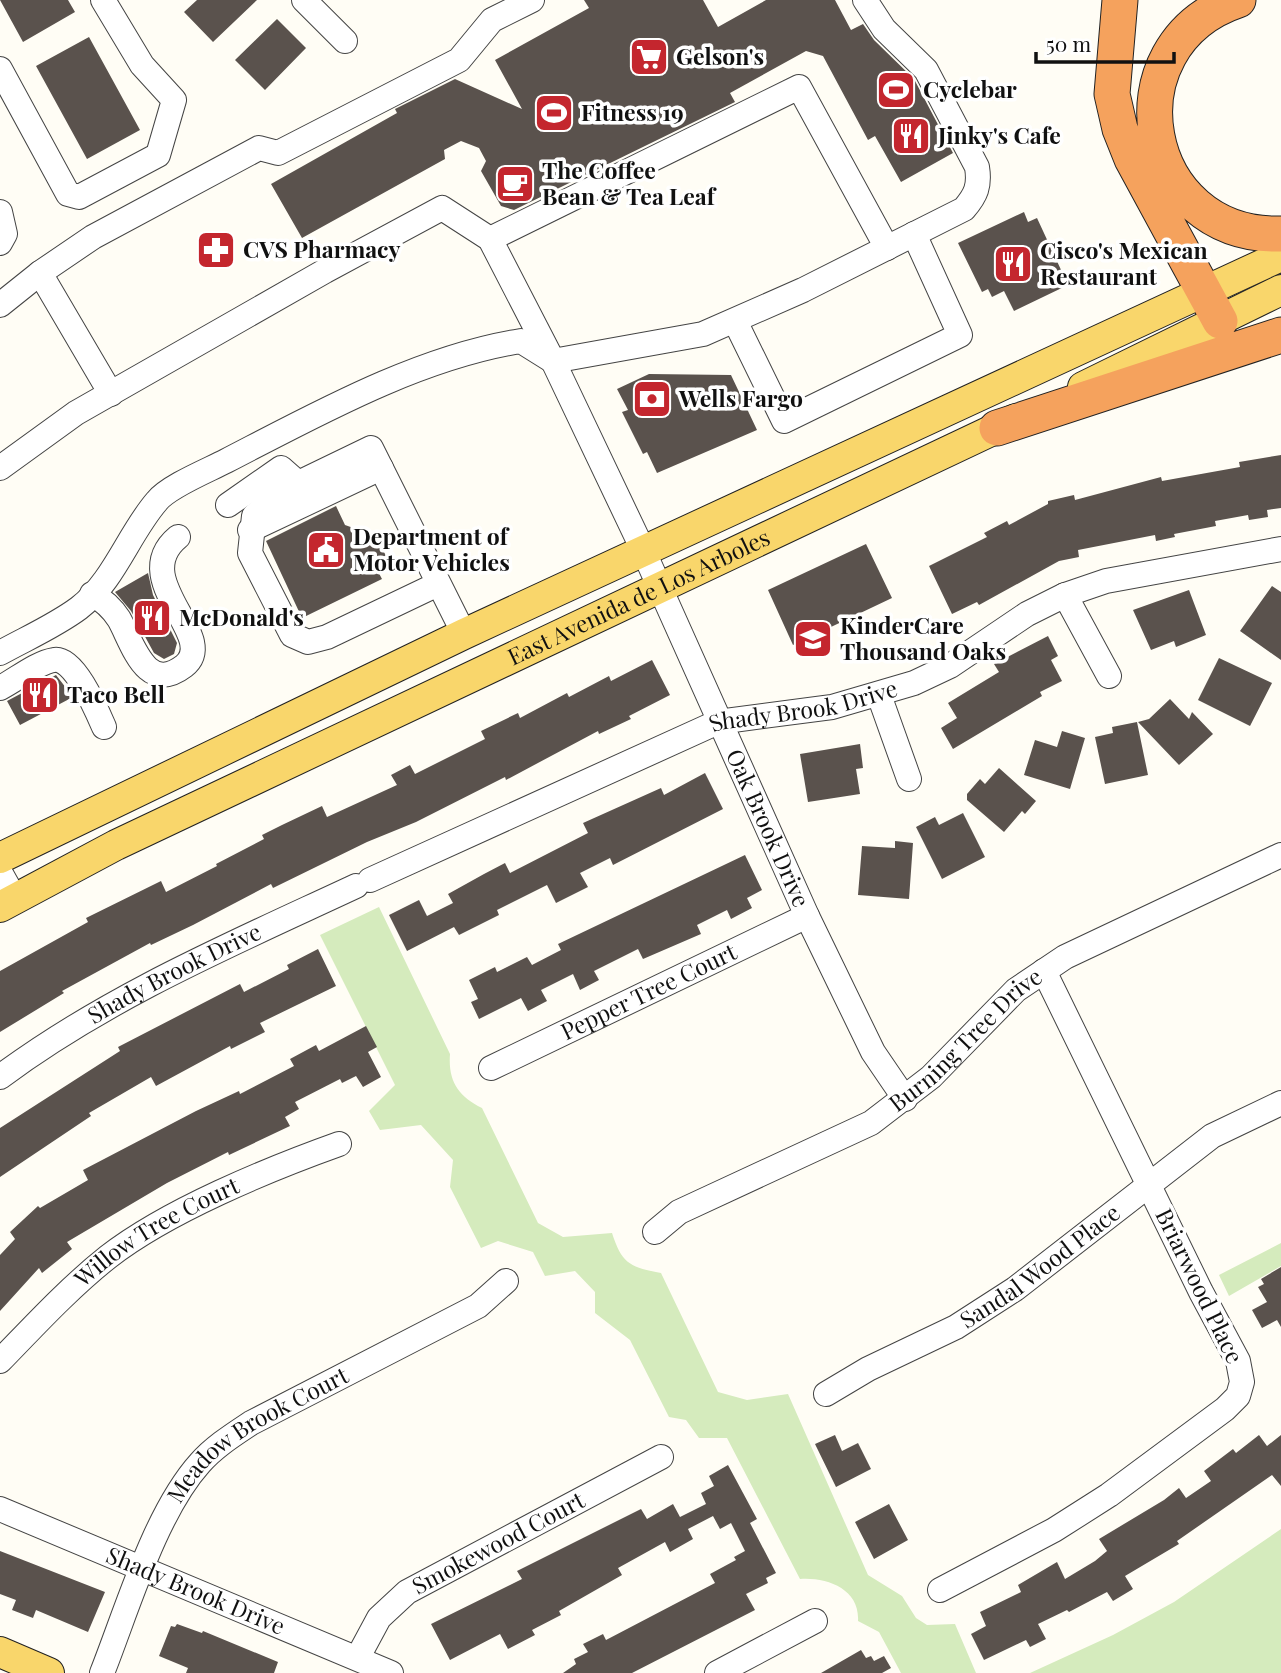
<svg xmlns="http://www.w3.org/2000/svg" width="1281" height="1673" font-family="'Playfair Display',serif">
  <rect width="100%" height="100%" fill="#fffdf5"/>
  <path fill="#d5ebbd" d="M379,907L450,1054C448,1081 458,1096 482,1108L538,1223L563,1237L612,1233C622,1264 630,1267 661,1273L718,1392L747,1400L788,1394L868,1575L902,1596L916,1618L927,1625L955,1624L976,1673H901L879,1632L858,1621C860,1589 827,1577 800,1579L727,1438H699L686,1420L669,1417L630,1340L595,1313V1292L575,1271L545,1276L533,1252L498,1241L481,1248L450,1187L453,1160L421,1125L380,1130L369,1111L395,1085L320,935Z
    M1281,1243V1266L1229,1296L1219,1275Z
    M1281,1529V1673H1030L1113,1635L1174,1602Z"/>
  <path fill="#5a524d" d="M0,0H68L75,12L23,42Z
    M197,0H257L213,42L184,12Z
    M584,0H703L718,27L766,0H835L851,30L863,24L874,40L914,79L953,153L901,182L875,136L868,140L823,56L806,51L730,93L735,102L514,210L501,206L481,171L486,161L479,148L461,141L444,150L445,159L302,238L271,184L397,113L395,109L455,79L522,109L495,60L589,8Z
    M277,19L306,48L265,90L235,60Z
    M89,37L140,130L87,159L36,66Z
    M1024,212L1028,222L1037,218L1068,285L1014,311L1004,291L992,297L988,289L982,292L958,243Z
    M649,374L731,375L757,430L657,473L647,452L643,454L622,412L628,410L617,389Z
    M1281,455V508L1267,510L1268,517L1249,520L1248,515L1215,521L1216,526L1174,534L1175,537L1156,541L1155,535L1078,550L1079,557L1059,561L979,605L977,602L952,614L929,566L987,537L984,533L1007,521L1009,525L1048,504V501L1074,495L1075,500L1161,477L1162,481L1240,467L1239,462Z
    M336,506L345,525L376,536L388,560L375,566L382,579L302,618L266,541Z
    M866,544L892,598L793,645L768,590Z
    M148,573L153,595L177,643L174,654L164,659L154,653L131,611L115,592Z
    M1272,586L1281,592V660L1240,631Z
    M1189,590L1206,635L1176,647L1174,641L1151,650L1133,610Z
    M1048,636L1058,656L1051,660L1062,681L1040,692L1042,696L953,749L941,728L957,718L948,703L999,672L994,664Z
    M1219,658L1272,683L1250,726L1198,700Z
    M652,660L670,695L629,716L631,719L599,734L598,731L506,780L505,777L416,822L367,842L273,888L271,884L193,925L151,945L150,943L62,991L64,993L0,1032V971L88,922L86,918L161,881L166,892L217,866L216,864L264,839L262,835L282,825L322,806L327,817L397,785L391,775L410,765L415,774L485,739L481,731L518,713L520,718L567,693L569,697L609,676L611,681Z
    M56,675L73,697L20,725L7,701Z
    M1170,699L1189,719L1192,712L1213,734L1179,765L1138,722L1149,719Z
    M1137,722L1148,775L1105,784L1095,737L1113,733L1112,727Z
    M1062,731L1085,738L1070,789L1024,775L1035,740L1057,747Z
    M860,744L863,768L856,769L860,794L808,802L800,754Z
    M999,768L1036,801L1025,814L1022,811L1004,832L967,800V794L980,779L985,784Z
    M705,773L723,809L613,865L610,858L580,873L588,887L556,903L547,885L497,910L499,915L459,935L454,927L407,951L389,915L419,900L427,916L453,903L448,894L484,874L505,863L510,873L588,833L583,823L661,788L664,795Z
    M963,813L985,857L942,879L916,827L935,817L939,825Z
    M895,841L913,843L909,899L858,895L862,846L895,848Z
    M745,855L762,890L747,898L752,908L731,919L727,910L697,925L701,934L643,959L638,949L594,971L599,980L580,990L573,974L541,990L547,1001L528,1011L521,998L479,1019L471,1002L478,999L469,980L495,967L497,972L527,957L532,965L561,950L558,944Z
    M318,949L336,986L260,1023L265,1032L231,1049L230,1046L156,1086L151,1077L89,1113L91,1116L0,1177V1128L120,1051L118,1047L240,984L244,992L289,969L287,965Z
    M366,1026L377,1047L368,1052L381,1077L363,1087L356,1076L342,1083L340,1079L295,1102L299,1109L285,1117L290,1126L229,1155L228,1152L167,1183L67,1242L72,1249L42,1273L39,1268L0,1311V1255L15,1239L10,1232L38,1206L40,1208L88,1180L83,1170L196,1111L239,1091L240,1094L294,1066L290,1059L316,1045L319,1051Z
    M1281,1267V1327L1277,1320L1262,1328L1252,1310L1267,1302L1258,1287L1264,1284L1261,1279Z
    M835,1435L842,1451L858,1443L871,1469L836,1487L815,1444Z
    M1259,1435L1267,1446L1281,1435V1486L1272,1475L1177,1541L1179,1544L1125,1576L1133,1589L1113,1601L1107,1592L1069,1612L1067,1610L1038,1624L1046,1639L1030,1647L1026,1640L984,1660L971,1634L986,1626L980,1612L1021,1592L1018,1585L1057,1562L1065,1579L1095,1561L1107,1551L1099,1539L1164,1500L1179,1488L1186,1498L1211,1481L1204,1471L1233,1449L1236,1453Z
    M728,1465L757,1519L750,1523L776,1573L766,1578L768,1583L746,1594L755,1610L632,1673H563L576,1664L574,1659L588,1652L583,1644L603,1634L606,1640L715,1583L710,1574L736,1560L734,1557L745,1551L731,1523L720,1529L713,1516L688,1529L693,1539L670,1552L665,1542L618,1568L622,1575L559,1611L561,1615L532,1630L535,1635L508,1649L500,1634L450,1660L431,1624L522,1579L517,1571L641,1509L647,1519L673,1504L680,1517L706,1504L701,1493L714,1486L709,1476Z
    M889,1504L908,1540L874,1559L855,1522Z
    M0,1551L105,1592L88,1632L36,1610L33,1618L12,1610L16,1600L0,1594Z
    M177,1624L202,1633L203,1631L278,1662L274,1673H186L188,1668L159,1656L171,1626L175,1627Z
    M861,1650L866,1658L871,1656L874,1661L884,1656L891,1668L882,1673H821Z"/>
  <g fill="none" stroke-linecap="round" stroke-linejoin="round">
    <g stroke="#444" stroke-width="26">
      <g id="minor">
        <path d="M304,0L345,41"/>
        <path d="M0,69L68,194L79,197L158,155L174,100L142,65L103,0"/>
        <path d="M0,212L5,234L0,243"/>
        <path d="M490,239L799,87L887,248"/>
        <path d="M40,273L111,394"/>
        <path d="M0,305L40,273L93,237L259,148L278,153L459,60L492,20L532,0"/>
        <path d="M735,321L784,421L960,335L914,234"/>
        <path id="s1" d="M0,468L76,413L325,271L442,208L490,239L553,361L643,550L807,916L873,1052L905,1099"/>
        <path d="M228,505L281,468L298,483"/>
        <path d="M250,530L381,468"/>
        <path d="M438,584L327,637L308,642L292,635L250,553L254,516L282,491L371,448L464,634"/>
        <path d="M92,594C103,600 112,608 119,619C133,644 146,695 184,666C221,637 126,580 178,537"/>
        <path d="M1065,595L1109,676"/>
        <path d="M0,653C25,639 55,626 79,608C114,581 129,533 157,501C169,486 209,470 226,461C317,414 419,357 521,341L553,361L703,334L803,290L964,209C976,195 980,186 977,167L926,70L884,29L865,0"/>
        <path d="M0,688C16,680 36,663 54,660C74,656 97,711 104,727"/>
        <path d="M879,695L909,779"/>
        <path d="M0,872L14,897"/>
        <path id="s2" d="M370,880L718,722L832,707L914,683L950,666L1027,614L1065,595L1106,581L1281,549"/>
        <path id="s3" d="M491,1068L807,916"/>
        <path id="s4" d="M0,1077C109,996 234,943 356,886"/>
        <path id="s5" d="M655,1232L679,1212L871,1123L931,1077L1016,990L1065,957L1281,855"/>
        <path id="s6" d="M0,1361C35,1325 69,1288 108,1257C167,1211 269,1169 339,1144"/>
        <path id="s7" d="M826,1394L868,1369L956,1327L1015,1289L1212,1136L1281,1103"/>
        <path id="s8" d="M0,1509L391,1673"/>
        <path d="M940,1590L1054,1530L1109,1495L1225,1409L1238,1396L1242,1382L1238,1361L1201,1292L1044,971"/>
        <path id="s9" d="M358,1657L379,1618L407,1592L661,1457"/>
        <path id="s10" d="M102,1673C127,1610 155,1513 200,1463C214,1447 233,1435 251,1423L478,1306L506,1281"/>
        <path d="M717,1673L815,1621"/>
      </g>
    </g>
    <g stroke="#222" stroke-width="32">
      <g id="major">
        <path d="M1083,387L1281,290"/>
        <path d="M0,858L464,634L1281,256"/>
        <path id="s11" d="M0,907L116,845L1016,419"/>
        <path d="M0,1652L49,1673"/>
      </g>
    </g>
    <g stroke="#222" stroke-width="37">
      <path id="highway" d="M1120,0L1112,94L1120,129L1132,159L1220,321
        M1238,0C1105,45 1140,238 1281,234
        M997,428L1281,335"/>
    </g>
    <use href="#minor" stroke="#fff" stroke-width="24"/>
    <use href="#major" stroke="#f9d66b" stroke-width="30"/>
    <use href="#highway" stroke="#f5a25d" stroke-width="35"/>
  </g>
  <defs>
    <g id="supermarket-square" transform="scale(2.0125)"><rect x="-9" y="-9" width="18" height="18" rx="4" fill="#c4262e" stroke="#fff"/><path d="M-6-5.5h2.5l.6 2H6L4.5 2H-2.5L-4.4-4H-6ZM-1.5 3.2a1.3 1.3 0 1 0 .1 0ZM3 3.2a1.3 1.3 0 1 0 .1 0Z" fill="#fff"/></g>
    <g id="stadium-square" transform="scale(2.0125)"><rect x="-9" y="-9" width="18" height="18" rx="4" fill="#c4262e" stroke="#fff"/><path d="M0-5a6.5 5 0 1 0 0 10a6.5 5 0 1 0 0-10ZM-3.5-1.8h7v3.6h-7Z" fill="#fff"/></g>
    <g id="restaurant-square" transform="scale(2.0125)"><rect x="-9" y="-9" width="18" height="18" rx="4" fill="#c4262e" stroke="#fff"/><path d="M-5-6h1v4h1v-4h1v4h1v-4h1v5L-1.5 .5V6h-2V.5L-5-1ZM5-6V6H3V1.5H1.5Q1.5-4 5-6Z" fill="#fff"/></g>
    <g id="cafe-square" transform="scale(2.0125)"><rect x="-9" y="-9" width="18" height="18" rx="4" fill="#c4262e" stroke="#fff"/><path d="M-5.5-4.5H6V0H3Q3 3.5 0 3.5H-2.5Q-5.5 3.5-5.5 0ZM3-3.2v2h1.7v-2ZM-6 4.5H4V6H-6Z" fill="#fff"/></g>
    <g id="pharmacy-square" transform="scale(2.0125)"><rect x="-9" y="-9" width="18" height="18" rx="4" fill="#c4262e" stroke="#fff"/><path d="M-2-6h4v4h4v4h-4v4h-4v-4h-4v-4h4Z" fill="#fff"/></g>
    <g id="bank-square" transform="scale(2.0125)"><rect x="-9" y="-9" width="18" height="18" rx="4" fill="#c4262e" stroke="#fff"/><path d="M-6-4H6V4H-6ZM0-2.3a2.3 2.3 0 1 0 0 4.6a2.3 2.3 0 1 0 0-4.6Z" fill="#fff"/></g>
    <g id="civic-square" transform="scale(2.0125)"><rect x="-9" y="-9" width="18" height="18" rx="4" fill="#c4262e" stroke="#fff"/><path d="M-.6-6.5H3V-4.5H.6V-3L4-1V1h2V6H-6V1h2V-1L-.6-3ZM-1.2 2.5V6h2.4V2.5Z" fill="#fff"/></g>
    <g id="school-square" transform="scale(2.0125)"><rect x="-9" y="-9" width="18" height="18" rx="4" fill="#c4262e" stroke="#fff"/><path d="M0-5L7-2L0 1L-7-2ZM-4 1L0 2.5L4 1V4Q0 6-4 4Z" fill="#fff"/></g>
  </defs>
  <g fill-rule="evenodd">
    <use href="#supermarket-square" x="649" y="57"/>
    <use href="#stadium-square" x="896" y="90"/>
    <use href="#stadium-square" x="554" y="113"/>
    <use href="#restaurant-square" x="911" y="136"/>
    <use href="#cafe-square" x="515" y="184"/>
    <use href="#pharmacy-square" x="216" y="250"/>
    <use href="#restaurant-square" x="1013" y="264"/>
    <use href="#bank-square" x="652" y="399"/>
    <use href="#civic-square" x="326" y="550"/>
    <use href="#restaurant-square" x="152" y="618"/>
    <use href="#school-square" x="813" y="639"/>
    <use href="#restaurant-square" x="40" y="695"/>
  </g>
  <g text-anchor="middle" stroke-width="7" stroke-linejoin="round" paint-order="stroke">
    <g font-size="23" font-weight="bold" fill="#111" stroke="#fff" text-anchor="start">
      <text x="676" y="65">Gelson's</text>
      <text x="923" y="98">Cyclebar</text>
      <text x="581" y="121">Fitness 19</text>
      <text x="938" y="144">Jinky's Cafe</text>
      <text x="542" y="179">The Coffee<tspan x="542" dy="26">Bean &amp; Tea Leaf</tspan></text>
      <text x="243" y="258">CVS Pharmacy</text>
      <text x="1040" y="259">Cisco's Mexican<tspan x="1040" dy="26">Restaurant</tspan></text>
      <text x="679" y="407">Wells Fargo</text>
      <text x="353" y="545">Department of<tspan x="353" dy="26">Motor Vehicles</tspan></text>
      <text x="179" y="626">McDonald's</text>
      <text x="840" y="634">KinderCare<tspan x="840" dy="26">Thousand Oaks</tspan></text>
      <text x="67" y="703">Taco Bell</text>
    </g>
    <g font-size="23" fill="#111" stroke="#fff">
      <text dy="8" stroke="none"><textPath href="#s11" startOffset="710">East Avenida de Los Arboles</textPath></text>
      <text dy="8" stroke="none"><textPath href="#s2" startOffset="469">Shady Brook Drive</textPath></text>
      <text dy="8" stroke="none"><textPath href="#s1" startOffset="1222">Oak Brook Drive</textPath></text>
      <text dy="8" stroke="none"><textPath href="#s4" startOffset="203">Shady Brook Drive</textPath></text>
      <text dy="8" stroke="none"><textPath href="#s3" startOffset="175">Pepper Tree Court</textPath></text>
      <text dy="8" stroke="none"><textPath href="#s5" startOffset="369">Burning Tree Drive</textPath></text>
      <text dy="8" stroke="none"><textPath href="#s6" startOffset="205">Willow Tree Court</textPath></text>
      <text dy="8" stroke="none"><textPath href="#s7" startOffset="250">Sandal Wood Place</textPath></text>
      <text transform="translate(1199 1286) rotate(64)" y="8">Briarwood Place</text>
      <text dy="8" stroke="none"><textPath href="#s10" startOffset="296">Meadow Brook Court</textPath></text>
      <text dy="8" stroke="none"><textPath href="#s9" startOffset="186">Smokewood Court</textPath></text>
      <text dy="8" stroke="none"><textPath href="#s8" startOffset="212">Shady Brook Drive</textPath></text>
    </g>
  </g>
  <path d="M1036 52v10h138v-10" fill="none" stroke="#111111" stroke-width="3.5"/>
  <text x="1046" y="52" font-size="21" fill="#111111" stroke="#ffffff" stroke-width="5" paint-order="stroke">50 m</text>
</svg>
